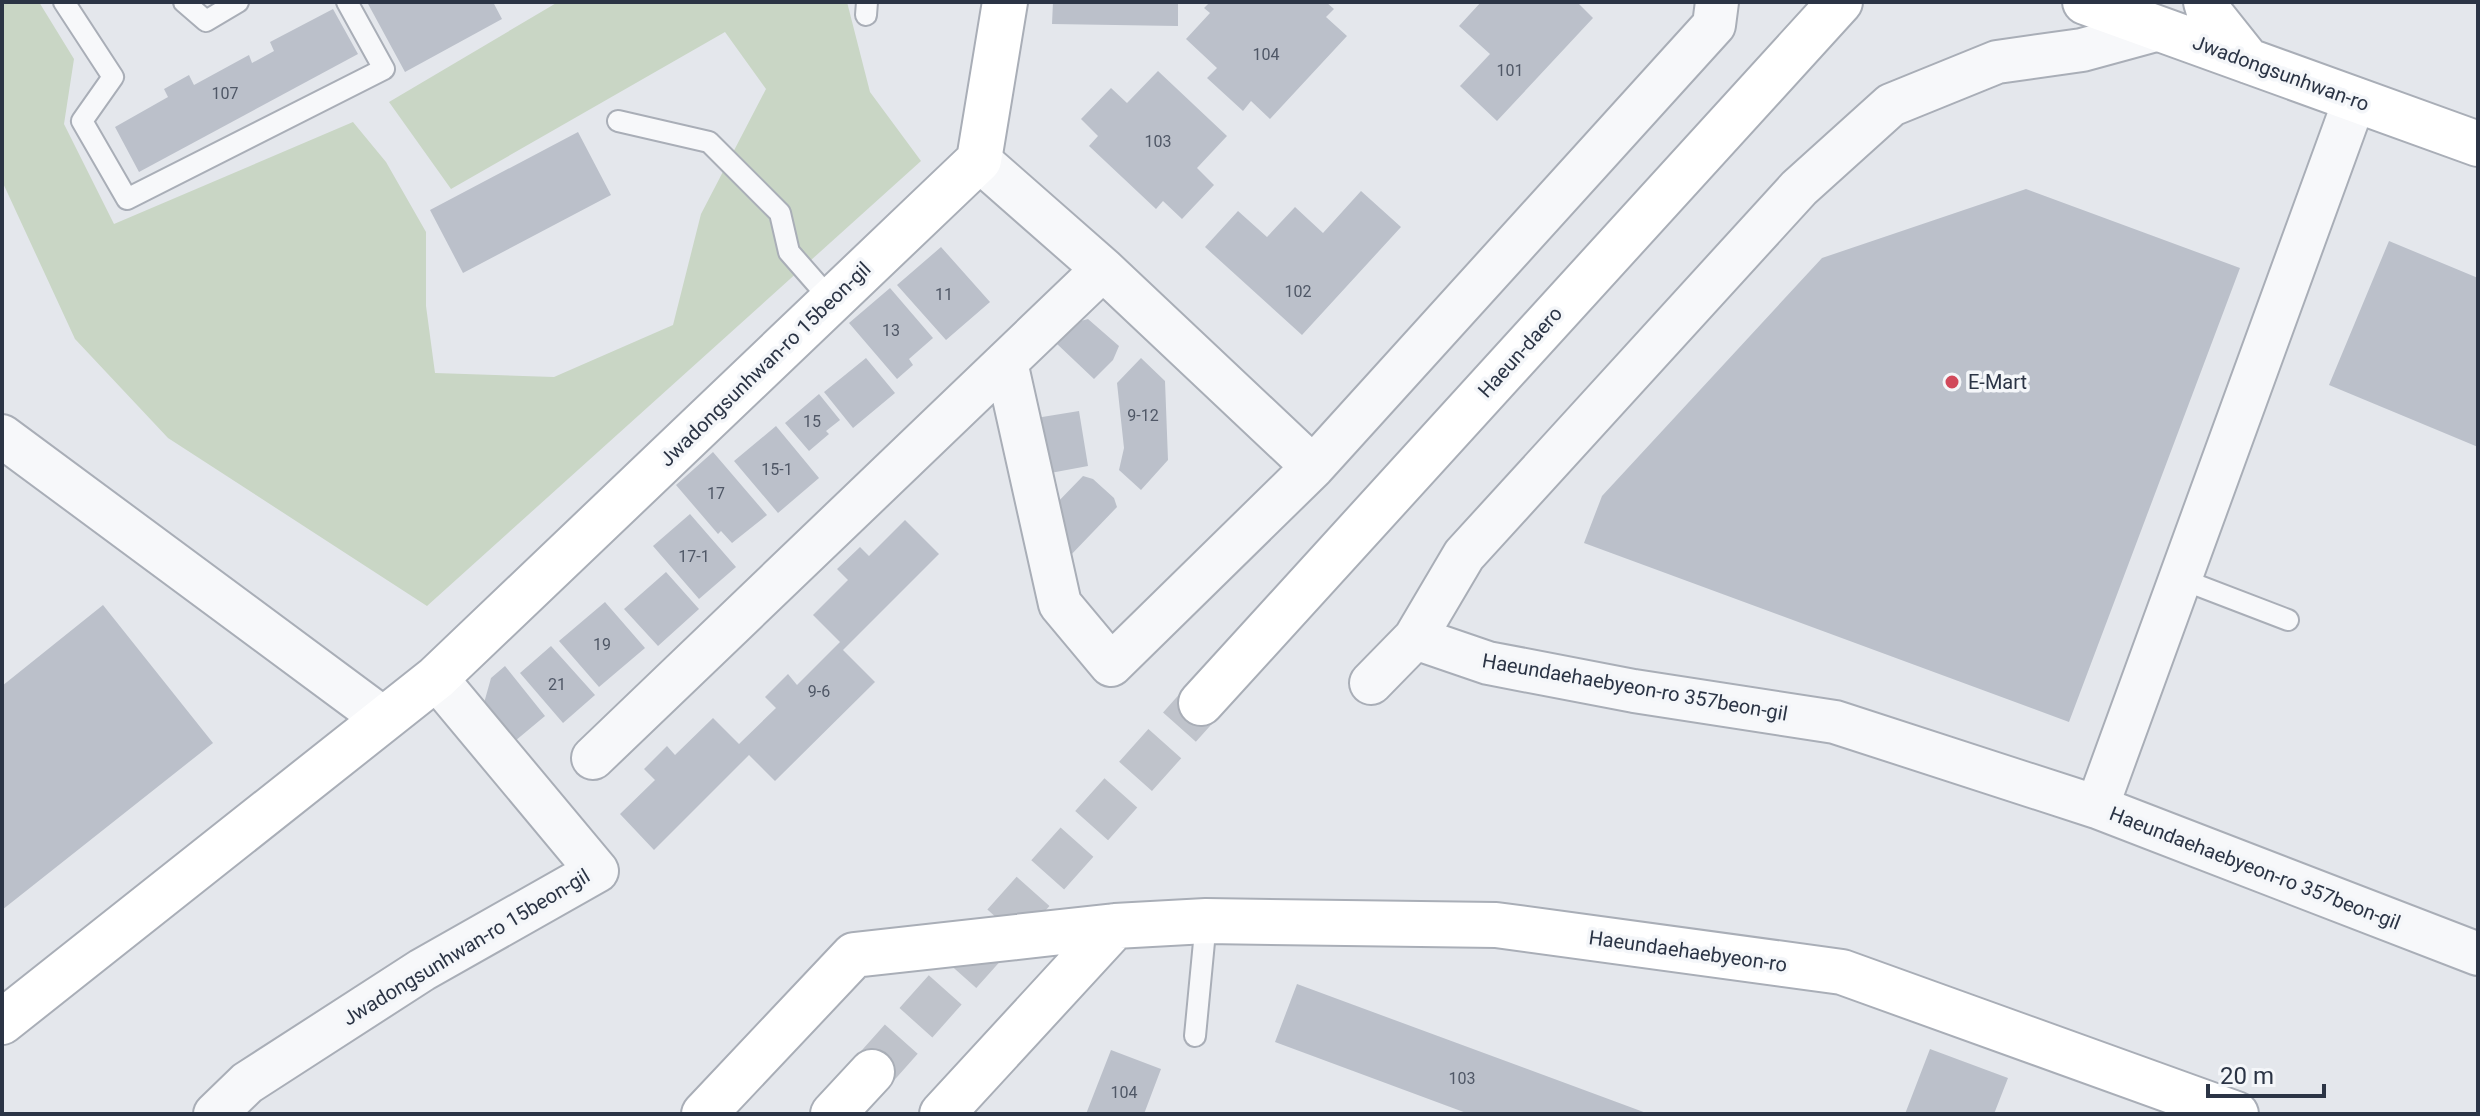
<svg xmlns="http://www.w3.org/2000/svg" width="2480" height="1116" font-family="Roboto,sans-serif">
  <rect width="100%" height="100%" fill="#e4e7ec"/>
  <path fill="#c9d6c5" d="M2,2H39L74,59L64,124L114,224L353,122L386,162L426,232V306L435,373L554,377L673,325L701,214L766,89L725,32L451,189L389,102L558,2H847L870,92L921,161L427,606L168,438L75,339L2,181Z"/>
  <path fill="#bbc0ca" d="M367,2H493L502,19L405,72Z
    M1053,2H1178V26L1052,24Z
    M1210,2H1326L1334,9L1326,17L1347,36L1270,119L1251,101L1243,111L1207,78L1217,68L1186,39L1210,13L1204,8Z
    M1481,2H1577L1593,18L1497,121L1460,86L1490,54L1459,26Z
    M333,9L358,54L139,172L115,127L168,97L164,89L189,75L194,85L249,55L252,63L274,51L270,42Z
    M1158,71L1227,136L1197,168L1214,185L1182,219L1163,201L1156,209L1089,146L1098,136L1081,119L1111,88L1127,103Z
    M578,132L611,195L463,273L430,210Z
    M2026,189L2240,268L2069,722L1584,543L1602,496L1822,258Z
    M1361,191L1401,227L1302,335L1205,247L1238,211L1267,237L1295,207L1323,233Z
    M2389,241L2478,278V447L2329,385Z
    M941,247L990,302L946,340L897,285Z
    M890,288L933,338L909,359L913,365L897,379L849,323Z
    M1088,319L1119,346L1113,360L1094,379L1056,343L1077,322Z
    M866,358L895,393L853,428L824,392Z
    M1141,358L1165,381L1168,460L1141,490L1119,470L1124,448L1117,383Z
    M819,394L840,420L826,431L829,434L809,451L785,423Z
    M1079,411L1088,466L1045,474L1036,418Z
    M776,426L819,478L778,513L734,461Z
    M713,452L767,515L732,543L721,531L718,534L676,485Z
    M1083,476L1093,479L1114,498L1117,507L1068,558L1053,507Z
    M690,514L736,567L699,599L653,546Z
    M905,520L939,554L843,650L875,682L775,781L749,755L654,850L620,814L655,780L644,769L667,746L675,755L713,718L739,744L776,708L765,697L788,674L797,685L840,642L813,615L848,580L837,569L860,547L869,556Z
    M666,572L699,609L658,646L624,609Z
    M605,602L645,648L599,687L559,641Z
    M103,605L213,743L2,910V686Z
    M551,646L595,695L563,723L520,673Z
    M505,666L545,716L515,741L484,703L491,678Z
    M1297,984L1649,1114H1469L1275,1042Z
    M1930,1049L2008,1078L1994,1114H1905Z
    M1111,1050L1161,1069L1144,1114H1086Z"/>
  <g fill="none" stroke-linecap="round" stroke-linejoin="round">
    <path stroke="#bfc3cb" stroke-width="44" stroke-dasharray="44 22" stroke-linecap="butt" d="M872,1072L1201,703"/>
    <g stroke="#a9aeb7" stroke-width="24">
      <path id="lane" d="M64,2L113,77L82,121L127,199L384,69L347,2
        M184,2L206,21L238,2
        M866,15L867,2
        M618,121L709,142L780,213L789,252L831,300
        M2181,579L2288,620
        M1195,1036L1206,921"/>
    </g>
    <g stroke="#a9aeb7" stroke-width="46">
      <path id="street" d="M2159,29L2082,50L1997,62L1891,105L1799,188L1464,555L1415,638L1488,663L1634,691L1835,722L2097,807L2478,954
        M979,160L1103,269L1313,467L1714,25L1717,2
        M1006,362L1060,604L1111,665L1313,467
        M2,436L384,719
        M1371,683L1415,638
        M593,758L1103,269
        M2097,807L2355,99
        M215,1114L247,1083L422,970L597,871L436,678"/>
    </g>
    <g stroke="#a9aeb7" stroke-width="48">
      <path id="secondary" d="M2085,2L2478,144
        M2206,2L2209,12L2248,61
        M1201,703L1840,2
        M2,1022L436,678L979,160L1005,2
        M704,1114L854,955L1115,926L1206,921L1496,925L1842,972L2236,1114
        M833,1114L872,1072
        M942,1114L1115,926"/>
    </g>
    <use href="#lane" stroke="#f7f8fa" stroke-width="20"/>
    <use href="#street" stroke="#f7f8fa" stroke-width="42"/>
    <use href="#secondary" stroke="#fff" stroke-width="44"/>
  </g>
  <circle fill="#d1495b" stroke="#f4f6f9" stroke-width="3" cx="1952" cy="382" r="8"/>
  <g text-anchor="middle" stroke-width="7" stroke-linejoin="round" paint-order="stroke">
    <g font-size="16" fill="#4f5766">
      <text x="1266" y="60">104</text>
      <text x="1510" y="76">101</text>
      <text x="225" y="99">107</text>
      <text x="1158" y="147">103</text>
      <text x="1298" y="297">102</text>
      <text x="944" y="300">11</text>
      <text x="891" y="336">13</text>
      <text x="1143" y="421">9-12</text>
      <text x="812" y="427">15</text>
      <text x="777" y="475">15-1</text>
      <text x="716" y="499">17</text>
      <text x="694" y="562">17-1</text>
      <text x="602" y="650">19</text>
      <text x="557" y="690">21</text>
      <text x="819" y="697">9-6</text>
      <text x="1462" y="1084">103</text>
      <text x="1124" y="1098">104</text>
    </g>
    <g font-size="20" fill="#2b3445" stroke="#f4f6f9">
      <text transform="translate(2281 73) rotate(20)" y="7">Jwadongsunhwan-ro</text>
      <text transform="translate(1520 352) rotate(-48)" y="7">Haeun-daero</text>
      <text transform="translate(765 364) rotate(-44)" y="7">Jwadongsunhwan-ro 15beon-gil</text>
      <text transform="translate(1635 687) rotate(10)" y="7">Haeundaehaebyeon-ro 357beon-gil</text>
      <text transform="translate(2255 868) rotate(21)" y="7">Haeundaehaebyeon-ro 357beon-gil</text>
      <text transform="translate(466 947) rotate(-31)" y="7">Jwadongsunhwan-ro 15beon-gil</text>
      <text transform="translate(1688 951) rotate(8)" y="7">Haeundaehaebyeon-ro</text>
    </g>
    <g font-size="20" fill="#2b3445" stroke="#f4f6f9" text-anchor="start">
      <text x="1968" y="389">E-Mart</text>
    </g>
  </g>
  <rect width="2480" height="1116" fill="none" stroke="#2b3445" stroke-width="8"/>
  <path d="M2208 1084v12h116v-12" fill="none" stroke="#2b3445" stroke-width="4"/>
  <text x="2220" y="1084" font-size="24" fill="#2b3445" stroke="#f4f6f9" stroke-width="6" paint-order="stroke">20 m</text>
</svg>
